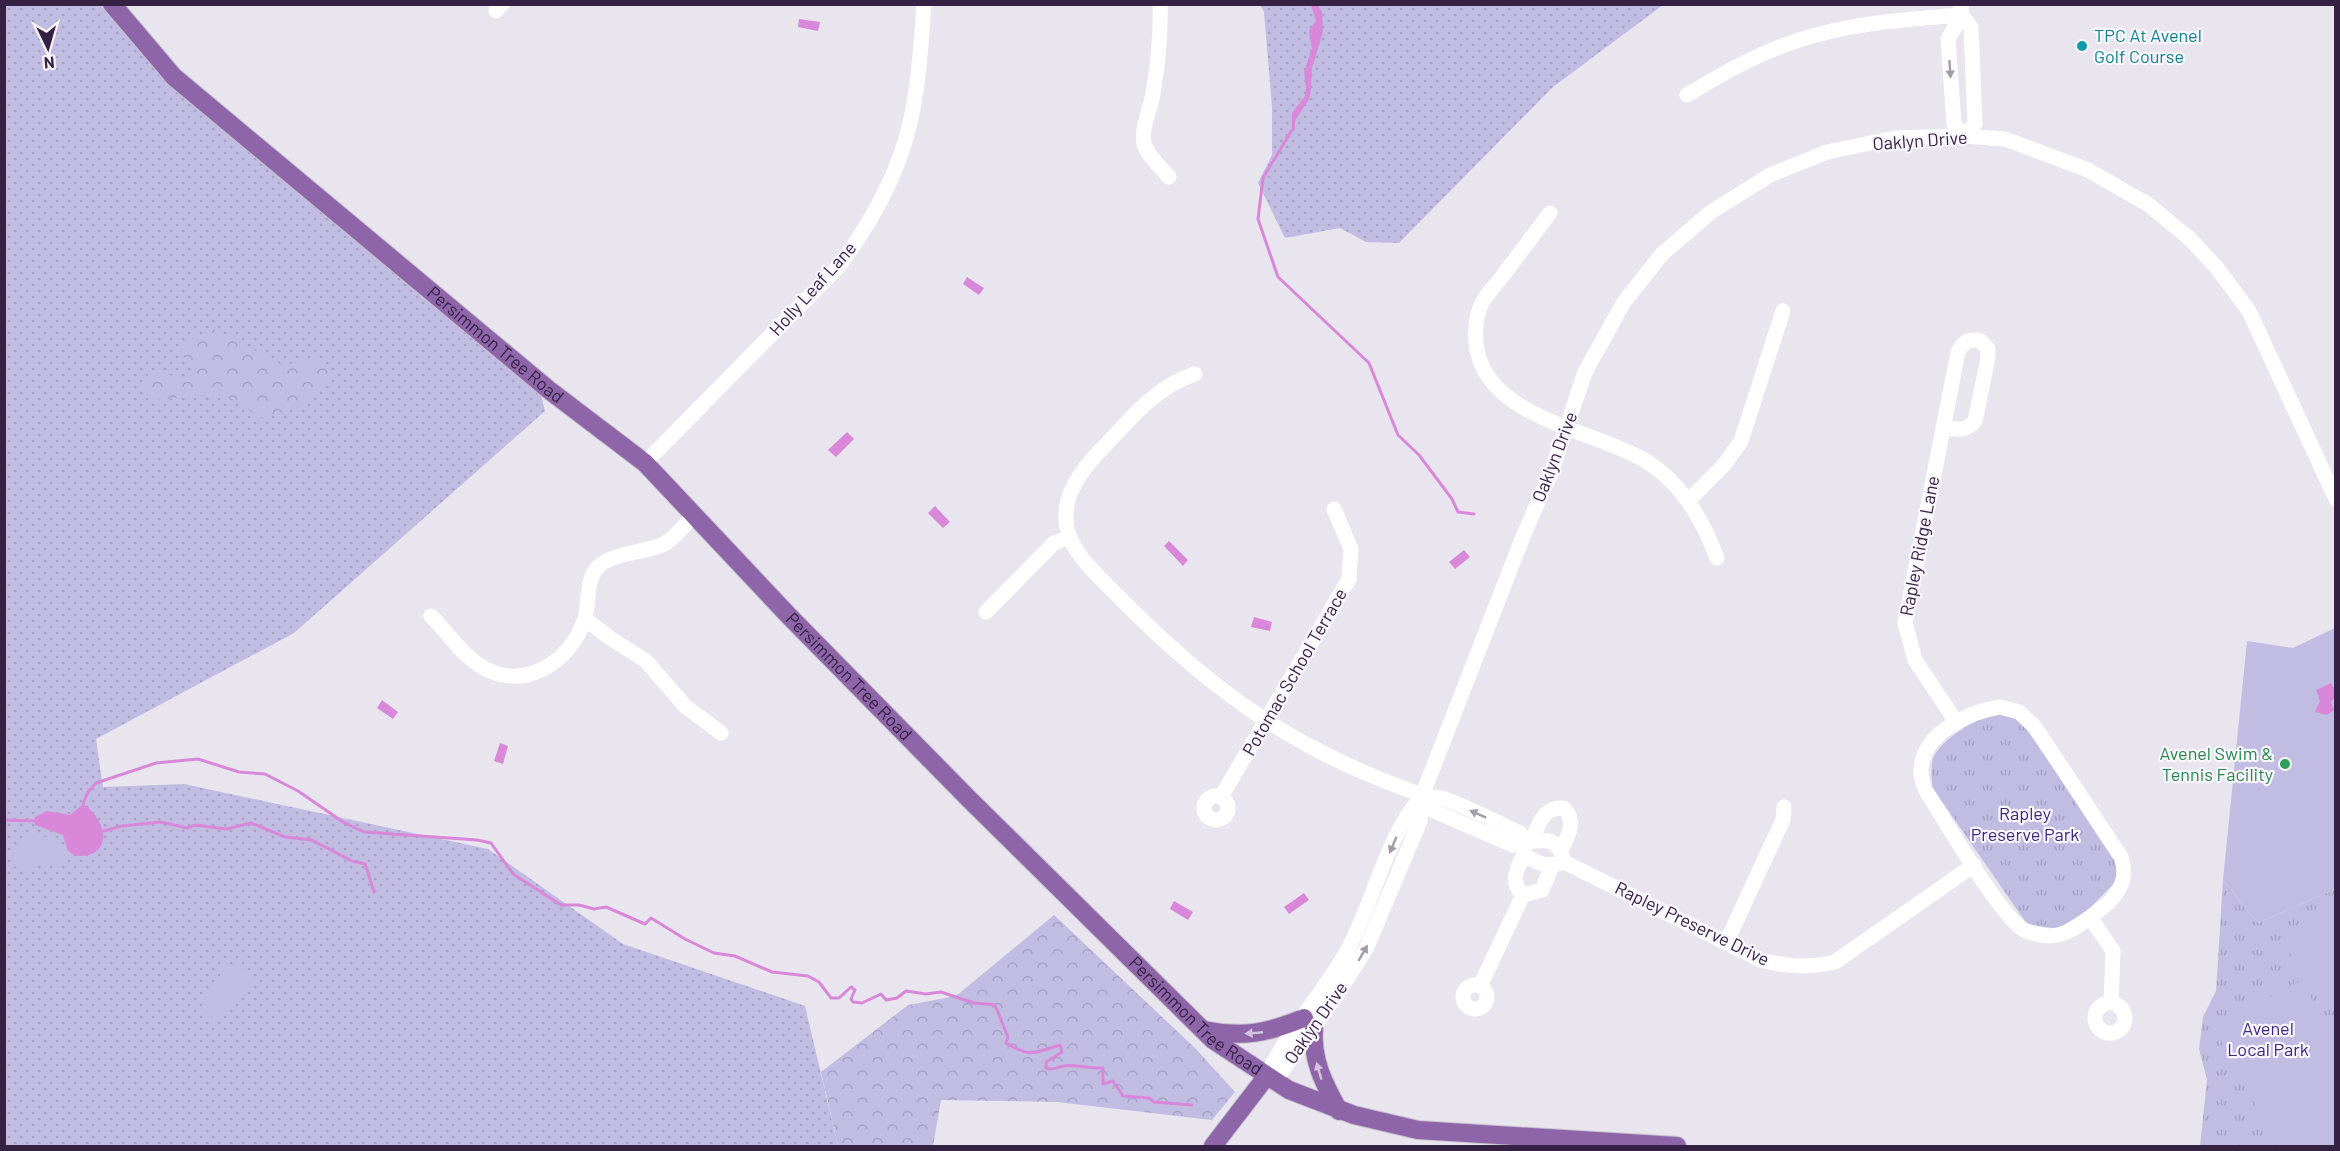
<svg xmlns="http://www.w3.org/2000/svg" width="2340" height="1151" font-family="Barlow,sans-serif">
  <defs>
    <pattern id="grass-dots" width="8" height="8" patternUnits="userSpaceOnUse" patternTransform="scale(1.5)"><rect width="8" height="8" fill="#c1bce2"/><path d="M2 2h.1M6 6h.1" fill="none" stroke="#a6a1c3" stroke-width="1.8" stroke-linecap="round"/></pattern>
    <pattern id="forest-crowns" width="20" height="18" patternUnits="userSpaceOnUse" patternTransform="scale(1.5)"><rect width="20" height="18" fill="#c1bce2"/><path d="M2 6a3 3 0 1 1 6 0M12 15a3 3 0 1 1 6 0" fill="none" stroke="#a6a1c3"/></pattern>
    <pattern id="park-tufts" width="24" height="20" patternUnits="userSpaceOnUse" patternTransform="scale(1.5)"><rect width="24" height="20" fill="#c1bce2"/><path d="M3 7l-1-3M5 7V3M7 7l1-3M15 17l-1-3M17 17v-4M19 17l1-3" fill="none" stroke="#a6a1c3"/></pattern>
  </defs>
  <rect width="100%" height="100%" fill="#e9e5ef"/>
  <path fill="url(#grass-dots)" d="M5,5H100L174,83L539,387L545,411L294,633L96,739L103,787L184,784L488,849L623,944L805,1006L838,1146H5Z
    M1260,5H1663L1553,87L1399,243L1366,242L1340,228L1285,238L1258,183L1272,155V107L1264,12Z"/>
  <path fill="url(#forest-crowns)" d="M214,329L282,365L320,359L329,368L330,382C313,401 283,415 257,418C230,384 195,398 156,400L143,390L147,376L159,370L181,380L194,368L176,349L190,339Z
    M1054,915L1195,1048L1235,1092L1212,1120L1057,1102L941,1100L933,1146H838L821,1072L908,1005L956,996Z"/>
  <path fill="url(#park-tufts)" d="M1991,714L2013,716L2022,723L2114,854L2119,878L2088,910L2057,929L2027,924L1932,787C1932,779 1931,770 1932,762C1936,742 1973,721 1991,714Z
    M2223,880L2258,923L2335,889V1146H2200L2207,1080L2199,1049L2203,1017L2216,991Z"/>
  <path fill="#c1bce2" d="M2335,628V889L2258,923L2223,880L2247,641L2293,648Z
    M35,834L49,838L64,849V857L53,866L39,862L27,869L13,866C6,850 22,840 35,834Z
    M2335,897H2336L2335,996L2279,944L2306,915Z
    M222,961L253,973V982C237,991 231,1018 216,1020L200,1009L209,991L218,987Z
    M2302,980L2335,1043V1146H2277L2214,1027Z"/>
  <path fill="#d988d9" d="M1311,5H1317L1322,11L1323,32L1312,68L1311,89L1309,99L1295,121V130H1292V113L1305,96L1306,88L1304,72L1312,48L1309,31L1316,21Z
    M799,19L820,22L818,31L798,27Z
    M967,277L984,288L979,295L963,284Z
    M847,432L854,439L836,457L828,450Z
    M935,506L950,522L943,528L928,513Z
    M1169,541L1188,560L1183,566L1164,546Z
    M1464,550L1470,557L1455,569L1449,562Z
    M1254,617L1272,622L1270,631L1251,627Z
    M2331,683L2335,690V697L2331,702L2334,710L2327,715L2315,712L2320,701L2316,690Z
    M382,700L398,712L393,719L377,708Z
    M500,743L508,746L503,764L494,761Z
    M83,804C108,820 114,858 76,856L68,851L63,835L35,825V817L47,811L70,815Z
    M1304,893L1309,900L1289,914L1284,907Z
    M1174,901L1193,912L1188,920L1170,909Z"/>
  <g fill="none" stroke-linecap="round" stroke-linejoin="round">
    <path stroke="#d988d9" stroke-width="3" d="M1292,130L1263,178L1258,219L1278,277L1369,363L1398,435L1419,455L1452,499L1458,512L1474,514
      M83,804L88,792L96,783L156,763L198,759L239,772L265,774L298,791L343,822L364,832L477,840L491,843L513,874L561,905H579L594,909L606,907L645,924L651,918L685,939L714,953L735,956L772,972L808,976L819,982L831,998H839L851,987L855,990L851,999L853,1002L862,1003L881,994L886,1000L897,998L906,991L926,994L941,992L974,1003L995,1005L1008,1037L1006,1043C1031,1058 1033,1053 1060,1045L1062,1052L1046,1062V1068C1053,1071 1057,1067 1064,1066C1073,1064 1090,1069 1103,1068V1084L1113,1081L1123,1096L1149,1098L1154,1102L1192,1105
      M4,820L35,821
      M104,831L122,826L161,822L187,828L195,825L226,829L251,823L285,837L312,840L352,861L365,864L374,892"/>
    <g stroke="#c6c1cb" stroke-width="20">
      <g id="major">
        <path id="s1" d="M112,4L174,77L549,390L645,463L789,616L969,799L1213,1040L1289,1090L1354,1115L1418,1130L1677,1146"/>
        <path d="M1314,1027C1311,1059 1324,1084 1339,1111"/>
        <path d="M1204,1030C1244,1038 1267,1033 1304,1018"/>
        <path d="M1213,1146L1266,1077"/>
      </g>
    </g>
    <path stroke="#fff" stroke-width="15" d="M1160,4C1161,34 1158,64 1153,93C1151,109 1141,126 1144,143C1147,156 1161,167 1169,177
      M1961,7L1962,15L1971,27L1975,124L1964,136L1954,124L1948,39L1962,15
      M496,11L502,4
      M1687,95C1728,70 1770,47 1816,35C1864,22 1913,19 1962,15
      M1550,213C1535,233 1519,254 1504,274C1497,284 1487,293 1482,303C1476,315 1475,331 1476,343C1483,418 1593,429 1646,461C1682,483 1702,519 1717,558
      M1195,374C1154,387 1127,423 1098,453C1076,476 1057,505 1070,538C1079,559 1100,578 1116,594C1176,655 1242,712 1319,751C1351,768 1386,782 1419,794C1428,798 1437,796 1445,799C1471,809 1495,821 1520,833L1524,844V854C1538,864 1547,868 1564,862L1761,960C1788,967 1809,968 1835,962L1974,865
      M1943,427C1957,430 1965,432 1975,421L1988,358V349L1981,341C1969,338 1964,341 1958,352L1905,623L1915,660L1957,723
      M645,463L839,266C871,223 898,175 910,123C919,84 921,44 924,4
      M1688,501L1724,465L1741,441L1783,311
      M986,612L1054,543L1070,537
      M431,616C447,631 460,653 479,665C521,693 569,664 584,621C590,605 585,582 597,568C610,553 643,553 662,545C674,540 685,524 695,514
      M585,619L610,638L646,661L685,706L721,733
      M2000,707L2019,712L2035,727L2121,857C2129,877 2119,895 2102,908C2086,920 2071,935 2050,936C2044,936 2029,933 2024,930C2000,916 1944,819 1926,791C1924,786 1921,779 1921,773C1920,734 1968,712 2000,707Z
      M1204 808a12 12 0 1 1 24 0a12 12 0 1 1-24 0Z
      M1422,796L1432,810L1512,845C1534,843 1557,829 1564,862
      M1221,797L1349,579L1351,549L1334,509
      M1532,839C1540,822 1543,807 1564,808C1577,823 1568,835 1561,851
      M1524,854C1517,870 1509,881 1523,895L1542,890L1552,866
      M2090,917L2113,951L2111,1003
      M1726,943L1783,820L1784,807
      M1463 997a12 12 0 1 1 24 0a12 12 0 1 1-24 0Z
      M1480,986L1523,895
      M2095 1018a15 15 0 1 1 30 0a15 15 0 1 1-30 0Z
      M1266,1077L1282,1071L1336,996L1366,949L1420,821L1422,796L1524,534L1551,473L1585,372L1624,302L1662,254L1711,212L1770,175L1827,152L1895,138L1964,136L2005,139L2088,170L2149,205L2190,239L2217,268L2249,311L2336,499
      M1266,1077C1287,1031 1324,993 1348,949C1375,899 1385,839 1422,796"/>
    <use href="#major" stroke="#8e65a9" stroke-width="18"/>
  </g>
  <defs><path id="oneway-solid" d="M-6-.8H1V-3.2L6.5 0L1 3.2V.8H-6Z" transform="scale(1.5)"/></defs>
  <g fill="#a49bab">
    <use href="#oneway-solid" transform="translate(1950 69) rotate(86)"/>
    <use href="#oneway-solid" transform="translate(1478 814) rotate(-156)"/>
    <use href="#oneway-solid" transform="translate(1393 845) rotate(113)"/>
    <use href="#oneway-solid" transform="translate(1363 953) rotate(-60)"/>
  </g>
  <g fill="#d3c3de">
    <use href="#oneway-solid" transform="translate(1254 1033) rotate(175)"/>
    <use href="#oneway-solid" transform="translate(1319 1071) rotate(-106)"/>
  </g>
  <circle fill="#0f9aa8" stroke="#f8f6fb" stroke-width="2" cx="2082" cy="46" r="6"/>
  <circle fill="#2e9e5b" stroke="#f8f6fb" stroke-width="2" cx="2285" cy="764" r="6"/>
  <g text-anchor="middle" stroke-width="4.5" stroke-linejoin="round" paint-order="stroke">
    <g font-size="18" fill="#0d838f" stroke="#f8f6fb" text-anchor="start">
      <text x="2094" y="42">TPC At Avenel<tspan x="2094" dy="21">Golf Course</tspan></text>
    </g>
    <g font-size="18" fill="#352144" stroke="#f8f6fb">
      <text transform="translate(1920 141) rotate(-4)" y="6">Oaklyn Drive</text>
      <text transform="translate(813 289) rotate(-48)" y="6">Holly Leaf Lane</text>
      <text dy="6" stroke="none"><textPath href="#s1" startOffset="514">Persimmon Tree Road</textPath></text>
      <text transform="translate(1555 457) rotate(-69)" y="6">Oaklyn Drive</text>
      <text transform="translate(1920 546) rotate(-79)" y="6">Rapley Ridge Lane</text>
      <text transform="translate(1295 672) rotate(-60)" y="6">Potomac School Terrace</text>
      <text dy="6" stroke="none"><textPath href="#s1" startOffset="1000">Persimmon Tree Road</textPath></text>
      <text transform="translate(1692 924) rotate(26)" y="6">Rapley Preserve Drive</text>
      <text dy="6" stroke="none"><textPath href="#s1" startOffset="1486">Persimmon Tree Road</textPath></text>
      <text transform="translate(1316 1023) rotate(-55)" y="6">Oaklyn Drive</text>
    </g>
    <g font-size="18" fill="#27864d" stroke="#f8f6fb" text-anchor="end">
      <text x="2273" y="760">Avenel Swim &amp;<tspan x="2273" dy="21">Tennis Facility</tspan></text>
    </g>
    <g font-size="18" fill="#3c277f" stroke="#f8f6fb">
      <text x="2025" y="820">Rapley<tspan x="2025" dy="21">Preserve Park</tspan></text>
      <text x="2268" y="1035">Avenel<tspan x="2268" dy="21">Local Park</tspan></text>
    </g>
  </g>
  <rect width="2340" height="1151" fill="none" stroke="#352144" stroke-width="12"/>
  <g transform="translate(48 48) rotate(175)" stroke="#f8f6fb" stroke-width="4.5" paint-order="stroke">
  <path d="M0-4.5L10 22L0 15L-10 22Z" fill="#352144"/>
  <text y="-9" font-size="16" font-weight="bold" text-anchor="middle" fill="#352144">N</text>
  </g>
</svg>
